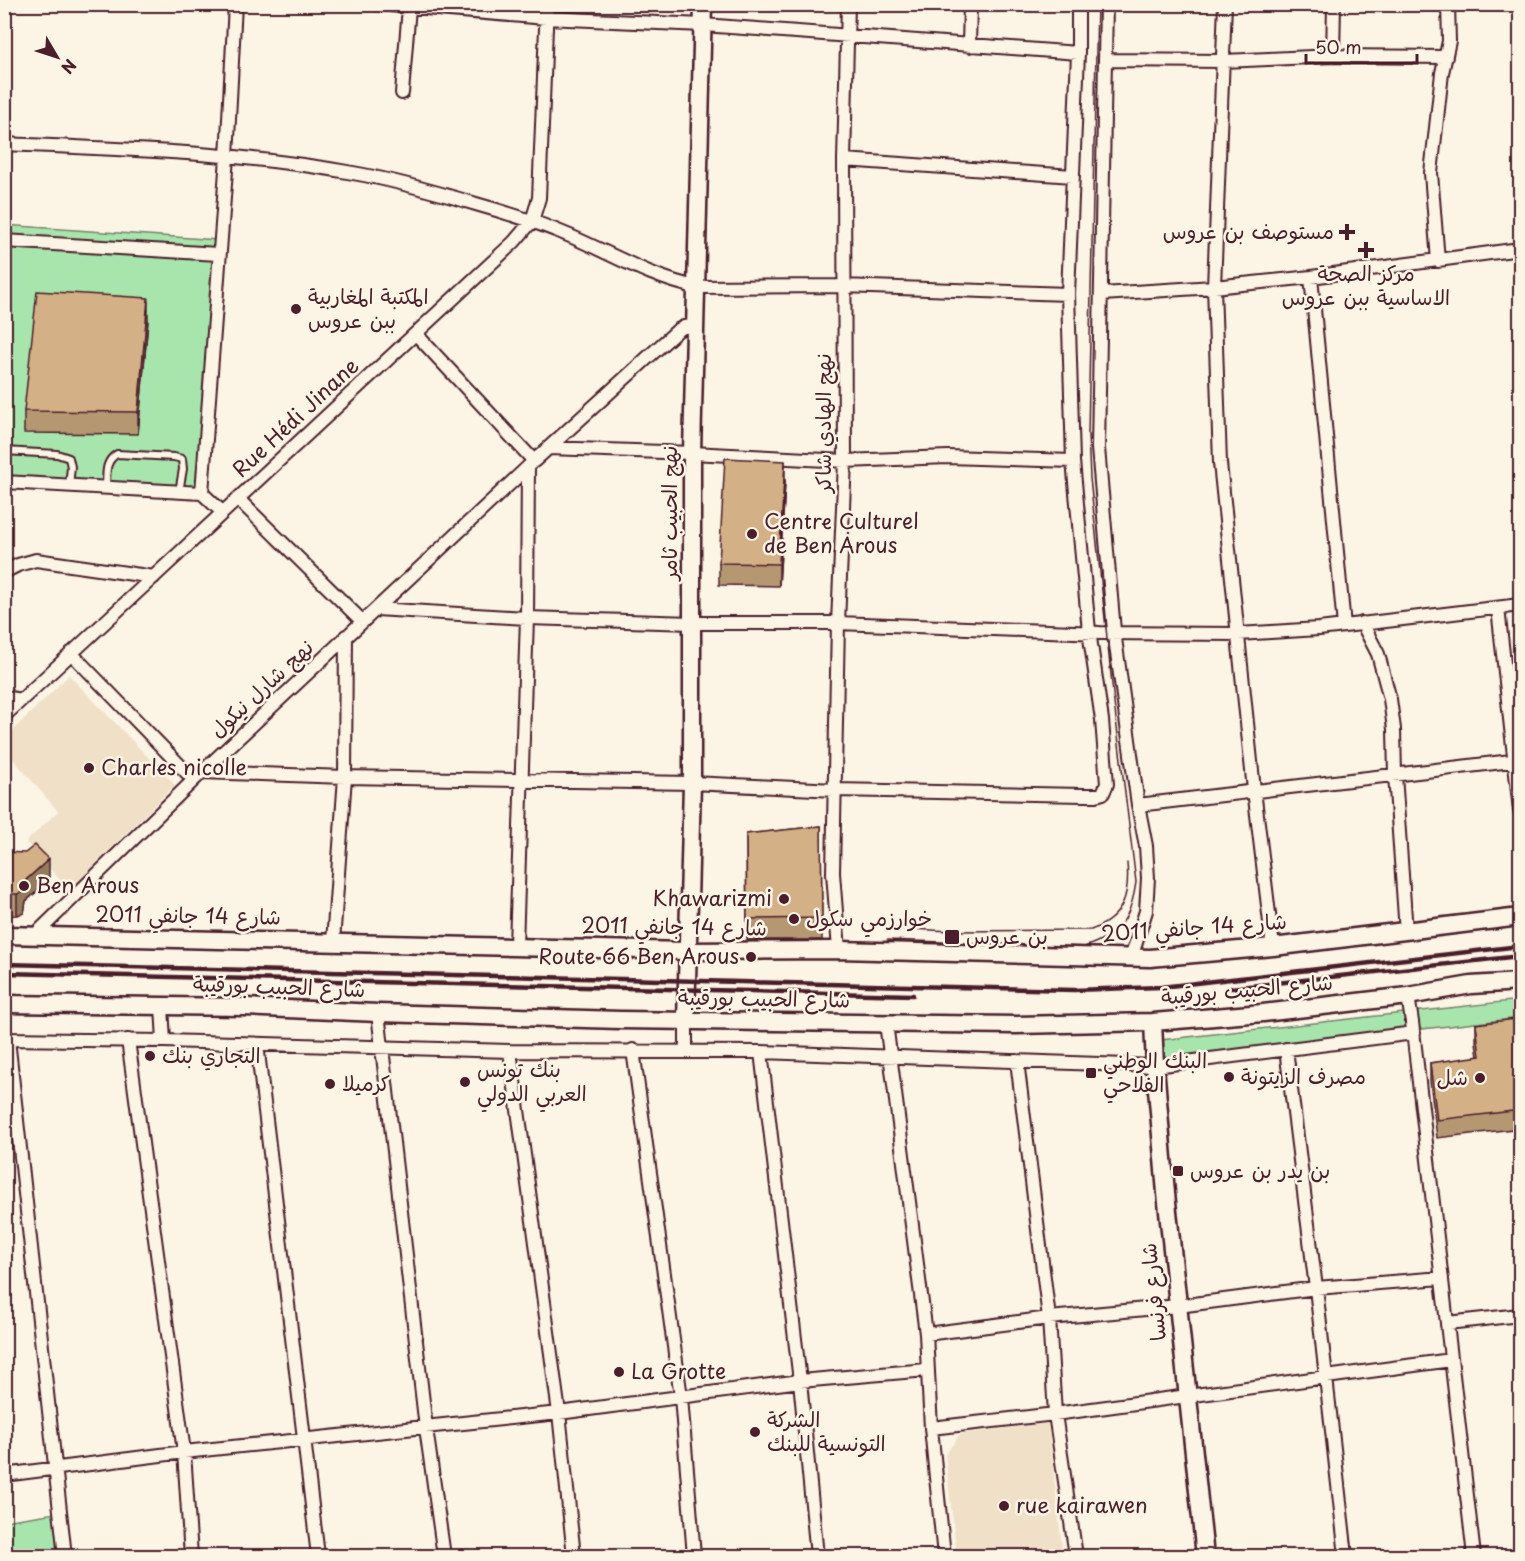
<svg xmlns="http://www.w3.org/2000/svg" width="1525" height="1561" font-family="'Playpen Sans','Playpen Sans Arabic',sans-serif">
  <rect width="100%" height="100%" fill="#fcf5e5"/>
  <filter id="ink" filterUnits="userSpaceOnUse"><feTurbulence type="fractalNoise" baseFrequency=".0167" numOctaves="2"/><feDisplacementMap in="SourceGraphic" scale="12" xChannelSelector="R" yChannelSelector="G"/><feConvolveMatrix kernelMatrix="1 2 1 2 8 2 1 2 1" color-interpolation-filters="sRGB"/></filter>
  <g filter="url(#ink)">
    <path fill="#f0e0c8" d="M69,675L175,785L69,890L26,842L58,811L5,750L4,739Z
      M1048,1423L1063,1556H957L945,1455L960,1434Z"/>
    <path fill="#a7e5ac" stroke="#78826c" stroke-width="1.5" d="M4,225L218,240L198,494L5,482Z
      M1520,1000V1018L1162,1058L1161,1040Z
      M55,1513L57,1556H5V1521Z"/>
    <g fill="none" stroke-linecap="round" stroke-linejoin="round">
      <g stroke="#4a1f2b" stroke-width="10">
        <path id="lane" d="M4,451L57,454L69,458L71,467L69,486
          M106,487C107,473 104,462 117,454L174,457L182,459L183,469L179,492"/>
      </g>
      <g stroke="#4a1f2b" stroke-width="16">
        <path id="street" d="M377,4L546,18L703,25L1078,53
          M1106,4L1098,448L1114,631L1138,805L1146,846L1148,878L1146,911L1131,958
          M1225,4L1214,287L1220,463L1254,790L1273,947
          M969,46L970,4
          M1333,56L1334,4
          M1106,60L1224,61L1333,56L1446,57
          M402,93L409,7
          M4,144C120,149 238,152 353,173C394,180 436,192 476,204C508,213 540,223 570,236C612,254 652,278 696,287L843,286L1068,294
          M844,160L1073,176
          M4,241L218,254
          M1438,261L1431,173L1442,73L1449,41L1448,4
          M1311,277L1344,626
          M1102,294L1214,287L1311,277L1520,249
          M416,334L534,461L678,330L684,327L695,326
          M548,448L692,453L845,461L948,457L1073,461
          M528,467L527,618L693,623H838L1100,633L1238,634L1319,629L1520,605
          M4,482L202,493
          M238,499L362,621
          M222,512L202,493L227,157L235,4
          M4,572L18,565L36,560L154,577
          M1498,608L1520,811
          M376,609L527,618L516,946
          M1362,623L1378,654L1390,699L1394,729L1395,775L1406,932
          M71,653L194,780
          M4,697L21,700
          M4,716L514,242L532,221L539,198L547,4
          M202,772L345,777L692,783L835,790L1083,795H1096L1103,793L1107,784L1102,720L1089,631L1073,461L1068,294L1078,53V4
          M1138,805L1520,760
          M35,935L202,772L530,465
          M333,942L345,777L346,636
          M839,950L833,873L838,623L845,461L844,160L848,4
          M1408,996L1412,1022L1474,1556
          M162,1006L164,1041
          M378,1013L426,1428L444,1556
          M686,1021V1051
          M886,1023L926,1334L931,1428L944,1556
          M4,1039L164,1041L510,1051L761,1052L1155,1066L1414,1033
          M8,1039L65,1556
          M128,1040L184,1452L191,1556
          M257,1044L318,1556
          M1286,1049L1316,1288L1346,1556
          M633,1050L681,1397L694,1556
          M510,1051L559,1413L574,1556
          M761,1052L800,1381L817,1556
          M1017,1061L1049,1318L1055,1414L1076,1556
          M1447,1323L1520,1315
          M926,1334L1049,1318L1178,1306L1316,1288L1442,1278
          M931,1428L1055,1414L1451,1360
          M4,1475L184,1452L559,1413L800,1381L927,1370"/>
      </g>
      <g stroke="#4a1f2b" stroke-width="21">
        <path id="secondary" d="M4,935L686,951L839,950L1150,958L1273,947L1520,917
          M4,1004L244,1007L378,1013L620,1020L1016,1025L1153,1022L1263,1013L1408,996L1471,985L1520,982
          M686,1021L692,783V453L703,4
          M1153,1022L1155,1066L1166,1193L1205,1556"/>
      </g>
      <use href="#lane" stroke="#fcf5e5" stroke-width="6"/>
      <use href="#street" stroke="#fcf5e5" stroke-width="12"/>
      <use href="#secondary" stroke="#fcf5e5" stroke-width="16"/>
      <path stroke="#4a1f2b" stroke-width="1.5" d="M890,928L952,931L1091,930C1123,918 1130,896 1127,863
        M887,940L1084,947C1120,935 1131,918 1136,882L1114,703L1090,478L1088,434L1097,4"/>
      <path stroke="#4a1f2b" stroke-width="4.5" d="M4,964L1074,990L1161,987L1520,946
        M4,973L913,995
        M1231,988L1520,956"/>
    </g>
    <path fill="#b59772" stroke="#4a1f2b" stroke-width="1.5" d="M148,320L138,434L24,433V411Z
      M785,482L779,586L719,585V563Z
      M821,826L822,940H747L746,834Z
      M4,852L49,881L26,901L24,913L17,915L4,916Z
      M1476,1024L1521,1060V1128L1437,1138L1430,1081V1063L1478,1057L1476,1042Z"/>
    <path fill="#947b5d" stroke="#4a1f2b" stroke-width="1.5" d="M148,298V320L138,434V412Z
      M785,461V482L779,586V564Z
      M49,859V881L26,901L24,913L17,915V894L26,880Z"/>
    <path fill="#d3b085" stroke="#4a1f2b" stroke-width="1.5" d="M37,291L148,298L138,412L24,411Z
      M725,458L785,461L779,564L719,563Z
      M821,826L822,918L747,919L746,834Z
      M35,845L49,859L26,880L24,892L17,894H4V852L25,853Z
      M1516,1019L1521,1060V1110L1437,1120L1430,1063L1480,1056L1476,1024Z"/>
  </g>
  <g fill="#4a1f2b" stroke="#fcf5e5" stroke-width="2">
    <path d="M1344 223h6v6h6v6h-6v6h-6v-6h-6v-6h6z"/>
    <path d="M1363 241h6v6h6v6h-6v6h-6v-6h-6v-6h6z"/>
    <circle cx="296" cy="309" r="6"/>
    <circle cx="752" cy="534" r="6"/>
    <circle cx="89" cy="768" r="6"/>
    <circle cx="24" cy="886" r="6"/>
    <circle cx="784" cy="899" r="6"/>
    <circle cx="794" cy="919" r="6"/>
    <rect x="944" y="929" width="16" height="16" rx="3"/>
    <circle cx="751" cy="957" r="6"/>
    <circle cx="150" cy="1056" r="6"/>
    <rect x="1085" y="1067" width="12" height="12" rx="3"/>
    <circle cx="1229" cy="1077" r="6"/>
    <circle cx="1480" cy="1078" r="6"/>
    <circle cx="465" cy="1082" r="6"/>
    <circle cx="330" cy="1084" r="6"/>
    <rect x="1172" y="1165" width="12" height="12" rx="3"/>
    <circle cx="619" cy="1372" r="6"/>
    <circle cx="755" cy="1432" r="6"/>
    <circle cx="1004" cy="1506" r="6"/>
  </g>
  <g text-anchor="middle" stroke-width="5" stroke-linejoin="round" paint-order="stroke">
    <g font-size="21" fill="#4a1f2b" stroke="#fcf5e5" text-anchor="start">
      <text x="1334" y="239" text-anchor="end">مستوصف بن عروس</text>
      <text x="1366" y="281" text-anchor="middle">مركز الصحة<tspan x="1366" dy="24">الاساسية ببن عروس</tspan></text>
      <text x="308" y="304">المكتبة المغاربية<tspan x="308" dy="24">ببن عروس</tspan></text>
      <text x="764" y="529">Centre Culturel<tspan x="764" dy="24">de Ben Arous</tspan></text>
      <text x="101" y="775">Charles nicolle</text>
      <text x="36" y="893">Ben Arous</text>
      <text x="772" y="906" text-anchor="end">Khawarizmi</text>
      <text x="806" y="926">خوارزمي سكول</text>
      <text x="966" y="944">بن عروس</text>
      <text x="739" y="964" text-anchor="end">Route 66 Ben Arous</text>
      <text x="162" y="1063">التجاري بنك</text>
      <text x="1103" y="1068">البنك الوطني<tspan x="1103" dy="24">الفلاحي</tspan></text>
      <text x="477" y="1077">بنك تونس<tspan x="477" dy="24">العربي الدولي</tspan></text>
      <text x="1241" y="1084">مصرف الزيتونة</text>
      <text x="1468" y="1085" text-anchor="end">شل</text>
      <text x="342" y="1091">كرميلا</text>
      <text x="1190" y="1178">بن يدر بن عروس</text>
      <text x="631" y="1379">La Grotte</text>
      <text x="767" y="1427">الشركة<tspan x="767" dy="24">التونسية للبنك</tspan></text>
      <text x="1016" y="1513">rue kairawen</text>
    </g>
    <g font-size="21" fill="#4a1f2b" stroke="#fcf5e5">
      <text transform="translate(296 418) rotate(-43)" y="7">Rue Hédi Jinane</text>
      <text transform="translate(824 423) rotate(-90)" y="7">نهج الهادي شاكر</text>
      <text transform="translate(670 513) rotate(-90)" y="7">نهج الحبيب ثامر</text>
      <text transform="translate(262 689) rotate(-43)" y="7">نهج شارل نيكول</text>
      <text transform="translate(188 916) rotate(1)" y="7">شارع 14 جانفي 2011</text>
      <text transform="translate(674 927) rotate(1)" y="7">شارع 14 جانفي 2011</text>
      <text transform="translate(1194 928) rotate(-4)" y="7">شارع 14 جانفي 2011</text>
      <text transform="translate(279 987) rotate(2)" y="7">شارع الحبيب بورقيبة</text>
      <text transform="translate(1247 990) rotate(-5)" y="7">شارع الحبيب بورقيبة</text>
      <text transform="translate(764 999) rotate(1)" y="7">شارع الحبيب بورقيبة</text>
      <text transform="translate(1154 1292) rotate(-96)" y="7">شارع فرنسا</text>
    </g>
  </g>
  <rect width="1525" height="1561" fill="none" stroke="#fcf5e5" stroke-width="24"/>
  <rect x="12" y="12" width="1501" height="1537" fill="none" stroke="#4a1f2b" stroke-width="2" filter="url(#ink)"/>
  <g transform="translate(57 57) rotate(129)" stroke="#fcf5e5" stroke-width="4.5" paint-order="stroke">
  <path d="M0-4.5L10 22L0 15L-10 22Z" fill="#4a1f2b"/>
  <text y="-9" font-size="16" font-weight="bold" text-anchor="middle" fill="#4a1f2b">N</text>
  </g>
  <path d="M1306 54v9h111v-9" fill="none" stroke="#4a1f2b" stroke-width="3"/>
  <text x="1315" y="54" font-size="18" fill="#4a1f2b" stroke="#fcf5e5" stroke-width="4.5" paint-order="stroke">50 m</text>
</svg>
